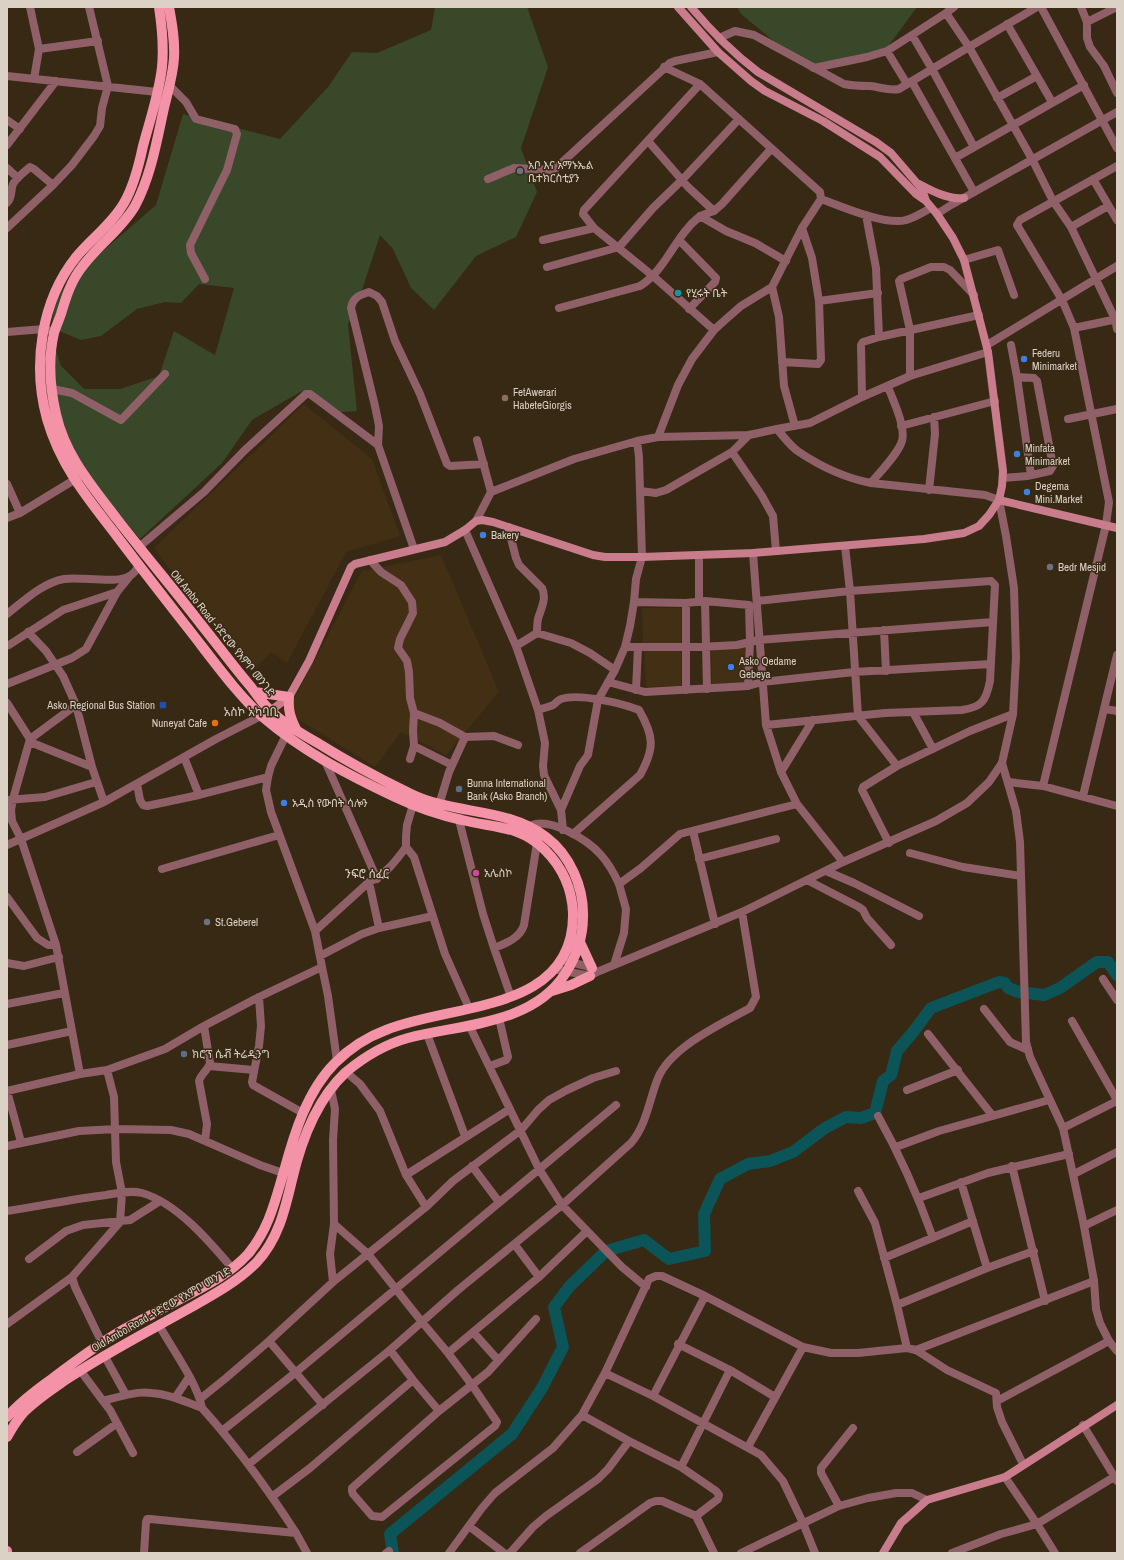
<svg xmlns="http://www.w3.org/2000/svg" width="1124" height="1560" font-family="'Archivo Narrow','Noto Sans Ethiopic',sans-serif">
  <rect width="100%" height="100%" fill="#372914"/>
  <path fill="#433014" d="M304,404L372,459L400,536L346,552L287,663L271,652L251,673L154,548Z
    M441,555L499,692L446,755L401,732L375,767L287,712L362,571Z
    M642,608H681V643L643,645Z
    M750,647L752,683L712,686L711,650Z
    M681,649V686L646,687L644,651Z"/>
  <path fill="#384829" d="M435,7H527L548,67L521,148L537,192L516,237L476,256L434,310L411,288L393,249L380,235L363,287L348,325L357,411L340,412L302,391L252,420L222,463L140,539L107,499L80,462L61,425L52,378L54,344L61,366L84,389H120L159,376L174,331L215,355L234,288L199,284L181,303L165,302L137,309L101,336L81,340L52,328L54,298L89,263L156,205L183,114L280,139L328,87L352,52L377,53L431,30Z
    M737,7H917L887,48L811,72L741,14Z"/>
  <g fill="none" stroke-linecap="round" stroke-linejoin="round">
    <path stroke="#0b5457" stroke-width="12" d="M393,1553L390,1534L512,1434L542,1388L563,1347L554,1307L569,1287L606,1251L644,1240L669,1259L705,1251L704,1214L720,1179L748,1164L770,1161L793,1152L825,1128L846,1117L861,1118L875,1113L883,1081L891,1075L897,1051L914,1031L931,1008L999,982L1005,983L1008,988L1019,992L1044,995L1060,988L1097,962H1108L1117,975"/>
    <path stroke="#906069" stroke-width="8" d="M30,7L39,49
      M954,7L946,13L969,47L932,69L974,147
      M1037,7L969,47L1032,159L1053,201L1071,227L1115,319L1117,329
      M1041,7L1117,148
      M1081,7L1087,22V38L1090,47L1104,66L1117,93
      M1087,22L1117,7
      M1007,24L1052,102
      M719,38L735,31L754,35L844,84C854,86 860,86 870,86C880,87 889,91 899,89L932,69L912,35L946,13
      M887,51L907,84
      M664,67L700,84
      M814,68L867,57L887,51L912,35
      M7,76L157,92
      M34,79L39,49L98,41
      M912,82L974,192
      M169,85L186,102L196,119L235,129L237,134L227,170L190,245L191,253L205,279
      M997,98L1037,76
      M7,120L20,129
      M7,145L56,81
      M955,158L1084,85
      M7,168L18,178
      M488,179L514,168L551,170L556,168L670,63L675,61L718,52
      M1093,179L1117,220
      M821,199C840,206 886,226 906,220C914,218 923,212 931,208
      M7,203C13,197 10,191 13,184C16,178 24,172 30,167L34,169L53,185
      M714,211L722,204L771,149
      M866,215L876,268L879,337
      M700,216L726,231L755,243L786,261
      M1071,227L1108,206
      M7,228L53,185L72,165L94,136L100,126L102,108L108,86L89,7
      M543,240L594,228
      M679,240L716,278L715,282L689,309
      M964,260L998,250L1014,295
      M547,267L619,247L653,208L683,179L739,119
      M772,287L779,317L784,386L795,426
      M819,301L878,293
      M559,308L640,286C666,270 675,236 699,217C703,214 709,213 714,211L688,187L648,141
      M1074,328L1117,319
      M714,330L653,276L594,228L583,214L584,210L700,84L820,192L821,199L802,228L772,287L741,306L725,320L714,330L692,359L678,385L658,437L749,435L777,429C784,437 790,446 799,452C820,466 845,478 871,483L985,495L999,500
      M7,332L44,329L48,330
      M987,345L1117,266
      M1011,345L1017,377L1031,475
      M782,362L818,364L821,360L819,301L812,258L802,228
      M910,376V330L899,281L901,279L931,267H944L950,270L974,295
      M52,389L72,393L121,420L165,374
      M862,397L861,345L863,342L879,337L979,315
      M1068,419L1117,409
      M901,426L995,401
      M777,429L810,423L862,397L910,376L988,352
      M732,452L762,496L773,516L776,551
      M1003,478L1027,476L1050,471L1053,466L1037,381L1034,378L1017,377
      M871,483C880,472 898,454 902,441C906,427 893,400 888,387
      M7,484L20,513L79,477
      M929,490L935,434L934,417
      M640,491L656,493L666,490L732,452L749,435
      M491,492L574,459L637,441
      M7,518L20,513
      M476,521L491,492L477,440
      M508,527L516,558L519,565L542,588C547,599 541,608 538,619C537,624 537,628 537,633
      M465,530L516,646L538,710L545,743L543,766L544,775L561,810
      M845,546L850,591L858,716L897,766
      M139,547L204,492L245,450L306,394H310L378,445
      M414,549L378,445L379,426L375,406L351,308C353,297 360,295 369,292L377,296L382,302L395,341L420,394L447,464L450,466L484,464
      M753,553L766,725L781,772L797,804L843,862
      M699,555V602
      M370,560L381,572L401,585L412,602L413,613L400,639L398,648L407,661L409,672L410,698L414,713L413,731L414,746L410,759
      M705,601L707,689
      M757,601L850,591L991,581L995,585L990,681C986,701 982,707 962,710L885,713L766,725
      M634,602L686,603L705,601L749,605L750,642L748,686
      M7,614C24,601 42,583 64,579C80,576 119,585 131,575C134,573 137,569 139,566
      M884,630L886,671
      M28,632L46,651L63,676L76,705L92,767L104,802
      M9,645L63,610L117,592
      M516,646L537,633L571,643L590,653L615,670
      M625,647H700L737,645L759,640L993,622
      M608,682L645,692L748,686L762,682L854,672L991,664
      M7,684L72,658L86,649L117,592L130,576
      M636,690L638,647
      M686,690V603
      M7,703L30,739L13,799L11,810L12,821L21,839L56,945L80,1074
      M1105,709L1117,711
      M538,710C543,708 549,707 553,705C556,703 558,700 561,699C579,693 621,703 639,710C654,736 655,748 640,775L573,834
      M913,712L933,749
      M414,713L440,723L465,737
      M286,735L271,766L268,777L266,790L271,812L315,931
      M30,739L76,705
      M30,742L92,767
      M414,746L452,765
      M184,757L199,795L268,777
      M325,761L377,879
      M781,772L813,720
      M1008,782L1043,786L1117,806
      M137,784L140,800L143,805L147,806L199,795
      M1043,786L1106,525L1109,502L1074,328L1062,300L1017,225L1020,220L1117,166
      M1083,796L1117,655
      M7,800L45,797L96,782
      M413,805L407,825L406,836V847L414,857L445,954L469,1008
      M439,805L449,772L465,737L494,736L518,745
      M459,820L483,914L494,948C507,943 520,938 524,925L537,843
      M530,826C549,816 588,840 601,855C609,864 614,873 619,884L641,868L680,834L797,804
      M563,830L561,810L580,766L588,755L598,700L615,670L625,647L630,626L634,602L636,579L642,557L639,457L637,441L658,437
      M693,831L715,924
      M889,843L862,790L863,787L897,766L970,731L1013,714
      M7,845L104,802L216,739L261,716
      M406,847C396,861 385,875 369,882L379,928L433,916
      M910,853L963,867L1021,876
      M699,859L776,839
      M162,869L279,835
      M826,871L854,883L919,916
      M807,880L859,907L863,910L867,918L891,945
      M7,897L37,938L48,945H56
      M494,948L511,997
      M320,956L362,934L379,928
      M562,960L586,966L595,971
      M7,963L24,966L59,957
      M614,965L624,933L626,909L619,884
      M322,967L315,931L369,882
      M554,969L590,976L597,972L742,912L843,862L936,821L967,803L989,782L1002,763
      M1103,979L1117,1000
      M259,997L261,1026L259,1046L252,1082L253,1085L303,1113
      M7,1004L64,993
      M984,1009L1010,1042L1028,1050
      M1072,1021L1117,1100
      M469,1025L539,1169L562,1205L622,1267L646,1287
      M204,1026L210,1063C208,1070 201,1074 199,1081L207,1124L205,1141
      M427,1034L465,1136
      M928,1034L992,1115
      M7,1045L72,1031
      M209,1066L254,1070
      M490,1066L506,1060L508,1057L499,1018
      M346,1072L360,1084L380,1111L406,1175L426,1207
      M331,1090L335,1109L333,1140L334,1224L330,1254L333,1282
      M907,1090L958,1070
      M878,1116C900,1155 918,1196 933,1238
      M1063,1128L1117,1101
      M21,1142L7,1091L80,1074L107,1070L165,1049L204,1026L259,997L322,967L328,996L337,1061
      M7,1146L79,1131L116,1129L171,1130L189,1134L260,1165L283,1173
      M896,1147L939,1131L1049,1100
      M472,1166L499,1202
      M1012,1166L1045,1301
      M1074,1174L1117,1152
      M406,1175L510,1109
      M961,1182L987,1268
      M858,1191L875,1223L897,1305L907,1348
      M919,1198L988,1173L1069,1154
      M7,1211C40,1206 73,1199 106,1195C117,1193 131,1190 142,1193C177,1203 210,1242 232,1268
      M334,1224L368,1254L422,1322L448,1353L472,1385L497,1422L495,1426L382,1517L372,1516L353,1494L352,1491V1488L439,1411L488,1372L536,1319
      M1084,1226L1117,1210
      M515,1245L539,1277
      M884,1258L973,1221
      M29,1259L66,1231L83,1225L130,1220L160,1201
      M897,1305L987,1268L1034,1251
      M7,1324L72,1277
      M159,1325C172,1349 197,1382 202,1408C238,1448 267,1488 296,1533
      M473,1332L498,1360
      M269,1341L323,1405
      M102,1343L75,1287L72,1277L120,1222L122,1193L116,1162L114,1097L107,1070
      M678,1344L730,1370L775,1397
      M390,1350L413,1380
      M916,1350L1094,1281
      M448,1353L539,1277L587,1231
      M104,1355L126,1395
      M80,1370L103,1401
      M605,1373L653,1396L761,1455L783,1481L803,1523L815,1553
      M653,1396L705,1296
      M175,1398L189,1377
      M200,1399L226,1378L269,1341L333,1282L426,1207L453,1181L521,1130L538,1110L549,1100L567,1090L593,1078L616,1071
      M997,1401L1109,1341
      M1083,1425L1117,1481
      M222,1431L295,1373L616,1105
      M748,1447L803,1347
      M77,1452L116,1424
      M133,1453L110,1410L103,1401C118,1397 136,1391 151,1393C169,1394 186,1402 202,1408
      M249,1464L390,1350L458,1290L562,1205L631,1143C647,1124 649,1100 658,1078C671,1047 721,1024 750,1008L756,997L742,912
      M681,1467L730,1370
      M1005,1477L1037,1524L1055,1553
      M273,1496L310,1468L413,1380L439,1411
      M839,1506L821,1473V1468L853,1428
      M696,1516L714,1553
      M469,1526L504,1553
      M144,1553L146,1522L147,1519H150L296,1533L307,1553
      M386,1553L389,1551
      M449,1553L482,1508L495,1493L553,1448L582,1415L605,1373L649,1279L656,1276H662L705,1296L803,1347L831,1353H858L907,1348L916,1350L947,1370L996,1393L997,1407L1002,1422L1023,1464
      M510,1553L533,1527L546,1516L598,1479L608,1469L629,1441
      M580,1553L650,1503L656,1501H662L696,1516L718,1499L719,1495L716,1491L681,1467L629,1441L582,1415
      M741,1553L839,1506L868,1498L896,1493H912L927,1500
      M952,1553L1001,1534L1037,1524L1114,1477"/>
    <path stroke="#906069" stroke-width="8" d="M937,214L951,205L1117,112
      M999,500L1006,536L1014,588L1016,658L1013,714L1002,763L1016,811L1020,842L1026,1042L1030,1057L1063,1128L1084,1226L1094,1281L1096,1309L1100,1323L1109,1341L1117,1351"/>
    <path stroke="#c87c8c" stroke-width="8" d="M678,7L718,52L751,81L765,91L823,121L880,157L916,194L926,201
      M691,7C711,31 733,53 758,72L876,142L891,153L922,189L926,201L937,214L953,238L964,260L988,352L1003,471L1002,486L999,500
      M919,184C932,191 949,200 964,198
      M266,714L289,697L309,661L351,567L355,564L445,542L465,530L476,521L482,520L493,522L593,555L605,557H642L753,553L924,539L964,533L979,526L989,515L999,500L1117,528
      M883,1553L901,1523L927,1500L1005,1477L1117,1405"/>
    <path stroke="#f492a7" stroke-width="10" d="M255,692L289,697C288,710 290,717 296,729
      M580,942L592,968
      M552,991L571,985L590,976
      M7,1417C20,1402 36,1390 53,1378C74,1362 96,1346 119,1332C137,1322 155,1313 173,1303C199,1289 228,1276 248,1254C269,1229 275,1201 284,1171C294,1134 307,1091 335,1063C349,1049 367,1037 386,1030C452,1003 575,1013 573,913C572,889 562,867 545,850C520,825 494,828 462,820C439,815 416,807 395,797C350,776 304,752 265,719C238,696 210,656 187,627C162,595 137,563 113,531C85,495 60,464 47,419C32,365 41,300 77,256C92,238 112,224 124,203C134,186 139,165 143,146C150,120 159,94 162,67C164,47 162,27 159,7
      M7,1437C12,1428 17,1420 24,1412C36,1400 51,1390 64,1381C107,1352 153,1329 197,1304C218,1292 239,1280 256,1263C278,1240 285,1210 292,1180C301,1141 316,1100 346,1072C364,1057 386,1044 408,1038C461,1024 532,1025 565,974C576,957 583,938 583,917C584,887 570,855 546,837C507,807 454,815 411,794C380,779 350,763 321,745C304,735 285,725 271,711C263,704 257,695 251,687C233,666 217,644 200,623C173,588 144,554 117,519C92,486 65,455 56,414C50,388 48,359 54,333C56,326 59,320 61,314C66,297 71,281 82,267C98,245 121,230 135,206C151,176 157,140 164,108C168,91 173,75 174,58C175,40 172,24 169,7
      M7,1551V1553"/>
  </g>
  <g fill="#6b7280" stroke="#372914" stroke-width="1.5">
    <circle cx="520" cy="171" r="4"/>
    <circle cx="1050" cy="567" r="4"/>
    <circle cx="207" cy="922" r="4"/>
  </g>
  <circle fill="#0f9aa8" stroke="#372914" stroke-width="1.5" cx="678" cy="293" r="4"/>
  <g fill="#3f7fe0" stroke="#372914" stroke-width="1.5">
    <circle cx="1024" cy="359" r="4"/>
    <circle cx="1017" cy="454" r="4"/>
    <circle cx="1027" cy="492" r="4"/>
    <circle cx="483" cy="535" r="4"/>
    <circle cx="731" cy="667" r="4"/>
    <circle cx="284" cy="803" r="4"/>
  </g>
  <circle fill="#8d6e63" stroke="#372914" stroke-width="1.5" cx="505" cy="398" r="4"/>
  <rect fill="#1a4fb4" stroke="#372914" stroke-width="1.5" x="159" y="701" width="8" height="8" rx="2"/>
  <circle fill="#e8710a" stroke="#372914" stroke-width="1.5" cx="215" cy="723" r="4"/>
  <g fill="#5c6f8a" stroke="#372914" stroke-width="1.5">
    <circle cx="459" cy="789" r="4"/>
    <circle cx="184" cy="1054" r="4"/>
  </g>
  <circle fill="#d1479c" stroke="#372914" stroke-width="1.5" cx="476" cy="873" r="4"/>
  <g text-anchor="middle" stroke-width="3" stroke-linejoin="round" paint-order="stroke">
    <g font-size="11" fill="#dbd1c5" stroke="#372914" text-anchor="start">
      <text x="528" y="169">አቦ እና አማኑኤል<tspan x="528" dy="13">ቤተክርስቲያን</tspan></text>
      <text x="686" y="297">የሂሩት ቤት</text>
      <text x="1032" y="357">Federu<tspan x="1032" dy="13">Minimarket</tspan></text>
      <text x="513" y="396">FetAwerari<tspan x="513" dy="13">HabeteGiorgis</tspan></text>
      <text x="1025" y="452">Minfata<tspan x="1025" dy="13">Minimarket</tspan></text>
      <text x="1035" y="490">Degema<tspan x="1035" dy="13">Mini.Market</tspan></text>
      <text x="491" y="539">Bakery</text>
      <text x="1058" y="571">Bedr Mesjid</text>
      <text x="739" y="665">Asko Qedame<tspan x="739" dy="13">Gebeya</tspan></text>
      <text x="155" y="709" text-anchor="end">Asko Regional Bus Station</text>
      <text x="207" y="727" text-anchor="end">Nuneyat Cafe</text>
      <text x="467" y="787">Bunna International<tspan x="467" dy="13">Bank (Asko Branch)</tspan></text>
      <text x="292" y="807">አዲስ የውበት ሳሎን</text>
      <text x="484" y="877">አሌስኮ</text>
      <text x="215" y="926">St.Geberel</text>
      <text x="192" y="1058">ክሮፕ ሴቭ ትሬዲንግ</text>
    </g>
    <g font-size="11" fill="#dbd1c5" stroke="#372914">
      <text transform="translate(223 633) rotate(51)" y="4">Old Ambo Road -የድሮው የአምቦ መንገድ</text>
      <text transform="translate(161 1309) rotate(-30)" y="4">Old Ambo Road -የድሮው የአምቦ መንገድ</text>
    </g>
    <g font-size="12" fill="#dbd1c5" stroke="#372914">
      <text x="251" y="716">አስኮ አካባቢ</text>
      <text x="367" y="878">ንፍሮ ሰፈር</text>
    </g>
  </g>
  <rect width="1124" height="1560" fill="none" stroke="#dbd1c5" stroke-width="16"/>
</svg>
